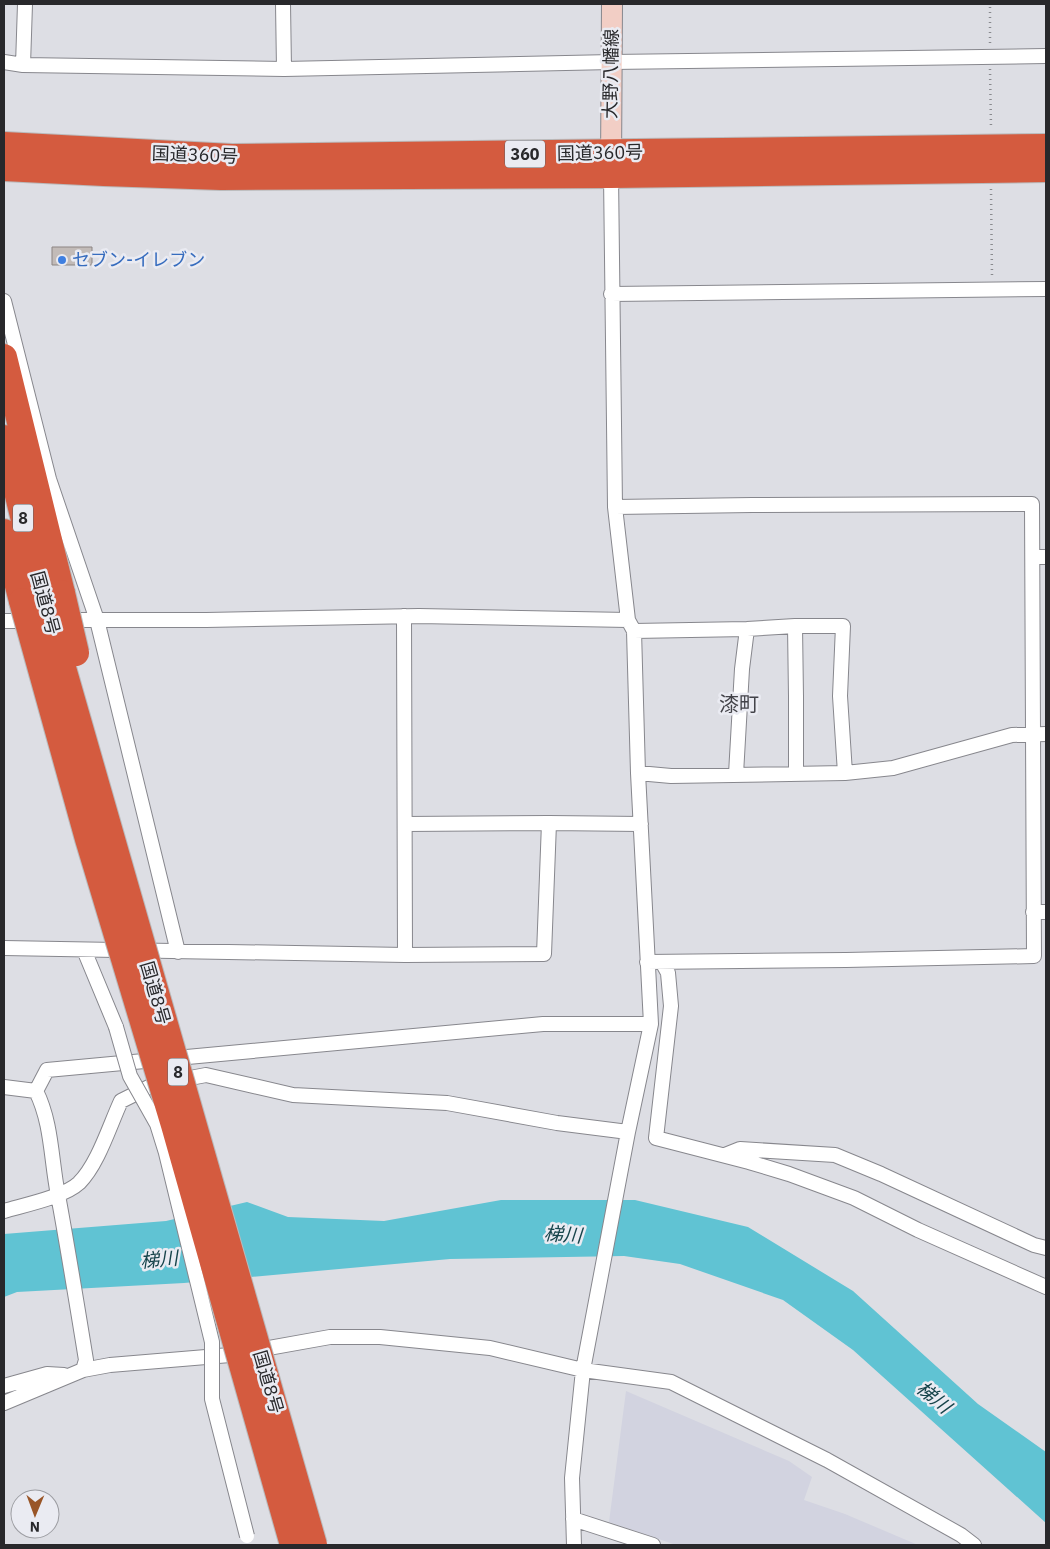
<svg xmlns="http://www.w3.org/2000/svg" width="1050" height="1549" font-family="'IBM Plex Sans','Noto Sans JP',sans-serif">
  <rect width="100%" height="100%" fill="#dddee4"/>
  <path fill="#d2d3e0" d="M626,1391L789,1461L812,1477L804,1500L845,1514L918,1545H676L609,1522Z"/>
  <path fill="#60c3d3" d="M501,1200H635L748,1227L853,1291L978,1404L1046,1452V1523L853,1350L783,1300L680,1264L624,1256L450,1259L184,1283L17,1292L4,1297V1234L166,1221L247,1202L288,1217L384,1221Z"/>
  <path fill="#c2bbb8" stroke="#8c8583" d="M52,247H92V265H52Z"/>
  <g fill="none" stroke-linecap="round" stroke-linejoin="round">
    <g stroke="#87878d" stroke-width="16">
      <path id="street" d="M283,4L284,69
        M4,62L23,65L284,69L612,62L1046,56
        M23,65L25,4
        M611,294L1046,289
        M4,301L49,479L97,620L178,952
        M615,507L752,505L1032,504L1034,956L846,960L647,962
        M1033,557H1046
        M404,616L405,955
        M64,620H206L419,616L628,620
        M4,621H33
        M795,626L796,697V774
        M634,631L747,629L795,626H843L840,696L845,773
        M638,773L671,776L845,773L893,768L1012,735L1046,734
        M736,774L742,669L747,629
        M405,824L549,823
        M1033,912H1046
        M4,948L405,955L544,954L549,823L641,824
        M84,950L116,1027
        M662,962L668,973L671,1006L656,1138L749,1162L789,1174L854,1198L918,1230L1046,1287
        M4,1087L36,1091
        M36,1091L47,1070L543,1024H651
        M36,1091C52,1123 51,1160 58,1195C68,1249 77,1305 86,1360L83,1370
        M725,1155L740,1149L835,1155L881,1174L1034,1245L1046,1248
        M4,1211C24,1205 64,1197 79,1183C98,1164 109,1127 121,1101L153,1085L206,1075L293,1095L447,1103L557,1123L628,1132
        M4,1386L47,1374L64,1375
        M4,1403L83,1370L110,1365L230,1355L330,1337H380L490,1348L583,1370L671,1382L827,1460L961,1535L974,1545
        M573,1519L653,1545
        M574,1545L572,1478L583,1370L628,1132L651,1024L638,773L634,631L628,620L615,507L611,175"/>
    </g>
    <g stroke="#87878d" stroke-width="22">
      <path id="secondary" d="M611,165L612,4"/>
    </g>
    <g stroke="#bababb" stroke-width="28">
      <path id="highway" d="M4,145L232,157L1046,147
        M4,168L104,173L221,177L611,175L1046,169
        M4,357L62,593
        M4,438L43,598
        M4,532L22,601"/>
    </g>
    <path stroke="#898a8e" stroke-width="2.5" stroke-dasharray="1 4" stroke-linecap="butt" d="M990,43V4
      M990,69L991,128
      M991,189L992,276"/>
    <use href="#street" stroke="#fff" stroke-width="14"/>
    <use href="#secondary" stroke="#f2cec5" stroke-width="20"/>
    <use href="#highway" stroke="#d45b3f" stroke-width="26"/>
    <g stroke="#87878d" stroke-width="16" stroke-linecap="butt">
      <path id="street-bridge" d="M116,1027L130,1076L157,1124L166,1153L212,1342V1399L247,1536"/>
    </g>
    <g stroke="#bababb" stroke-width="28" stroke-linecap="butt">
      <path id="highway-bridge" d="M62,593L76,653
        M43,598C131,914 225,1229 314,1545
        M22,601L88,839L174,1125L293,1545"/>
    </g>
    <use href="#street-bridge" stroke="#fff" stroke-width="14"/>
    <use href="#highway-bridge" stroke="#d45b3f" stroke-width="26"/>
  </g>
  <circle fill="#3f7fe0" stroke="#eaebf2" stroke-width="2" cx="62" cy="260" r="5"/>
  <g text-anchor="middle" stroke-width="5" stroke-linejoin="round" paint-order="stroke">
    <g fill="#eaebf2" stroke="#626267" stroke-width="1">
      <rect x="505" y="140.5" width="40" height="27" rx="4"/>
      <rect x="13" y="504.5" width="20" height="27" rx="4"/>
      <rect x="168" y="1058.5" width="20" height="27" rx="4"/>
    </g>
    <g font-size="16" font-weight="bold" fill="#28282b">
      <text x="525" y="160">360</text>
      <text x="23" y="524">8</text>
      <text x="178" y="1078">8</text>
    </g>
    <g font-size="18" fill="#28282b" stroke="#eaebf2">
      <text transform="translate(611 74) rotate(-89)" y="6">大野八幡線</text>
      <text transform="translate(600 153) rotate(-1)" y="6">国道360号</text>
      <text transform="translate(195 155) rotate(2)" y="6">国道360号</text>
      <text transform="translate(45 603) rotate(75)" y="6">国道8号</text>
      <text transform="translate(155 993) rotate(74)" y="6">国道8号</text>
      <text transform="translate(268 1382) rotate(74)" y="6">国道8号</text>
    </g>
    <g font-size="18" fill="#366cbe" stroke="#eaebf2" text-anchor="start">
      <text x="72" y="266">セブン-イレブン</text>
    </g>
    <g font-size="19" font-style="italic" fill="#17444b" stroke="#eaebf2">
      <text transform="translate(563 1234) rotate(4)" y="7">梯川</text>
      <text transform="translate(159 1259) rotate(-5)" y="7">梯川</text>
      <text transform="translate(934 1397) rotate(40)" y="7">梯川</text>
    </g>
    <g font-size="20" fill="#434349" stroke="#eaebf2">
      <text x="739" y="711">漆町</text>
    </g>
  </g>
  <rect width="1050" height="1549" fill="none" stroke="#28282b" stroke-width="10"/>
  <g transform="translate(35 1514) rotate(181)"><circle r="24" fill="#eaebf2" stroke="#9c9da2"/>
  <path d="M0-4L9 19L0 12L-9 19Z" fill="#995527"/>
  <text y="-8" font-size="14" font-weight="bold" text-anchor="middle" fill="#28282b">N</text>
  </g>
</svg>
